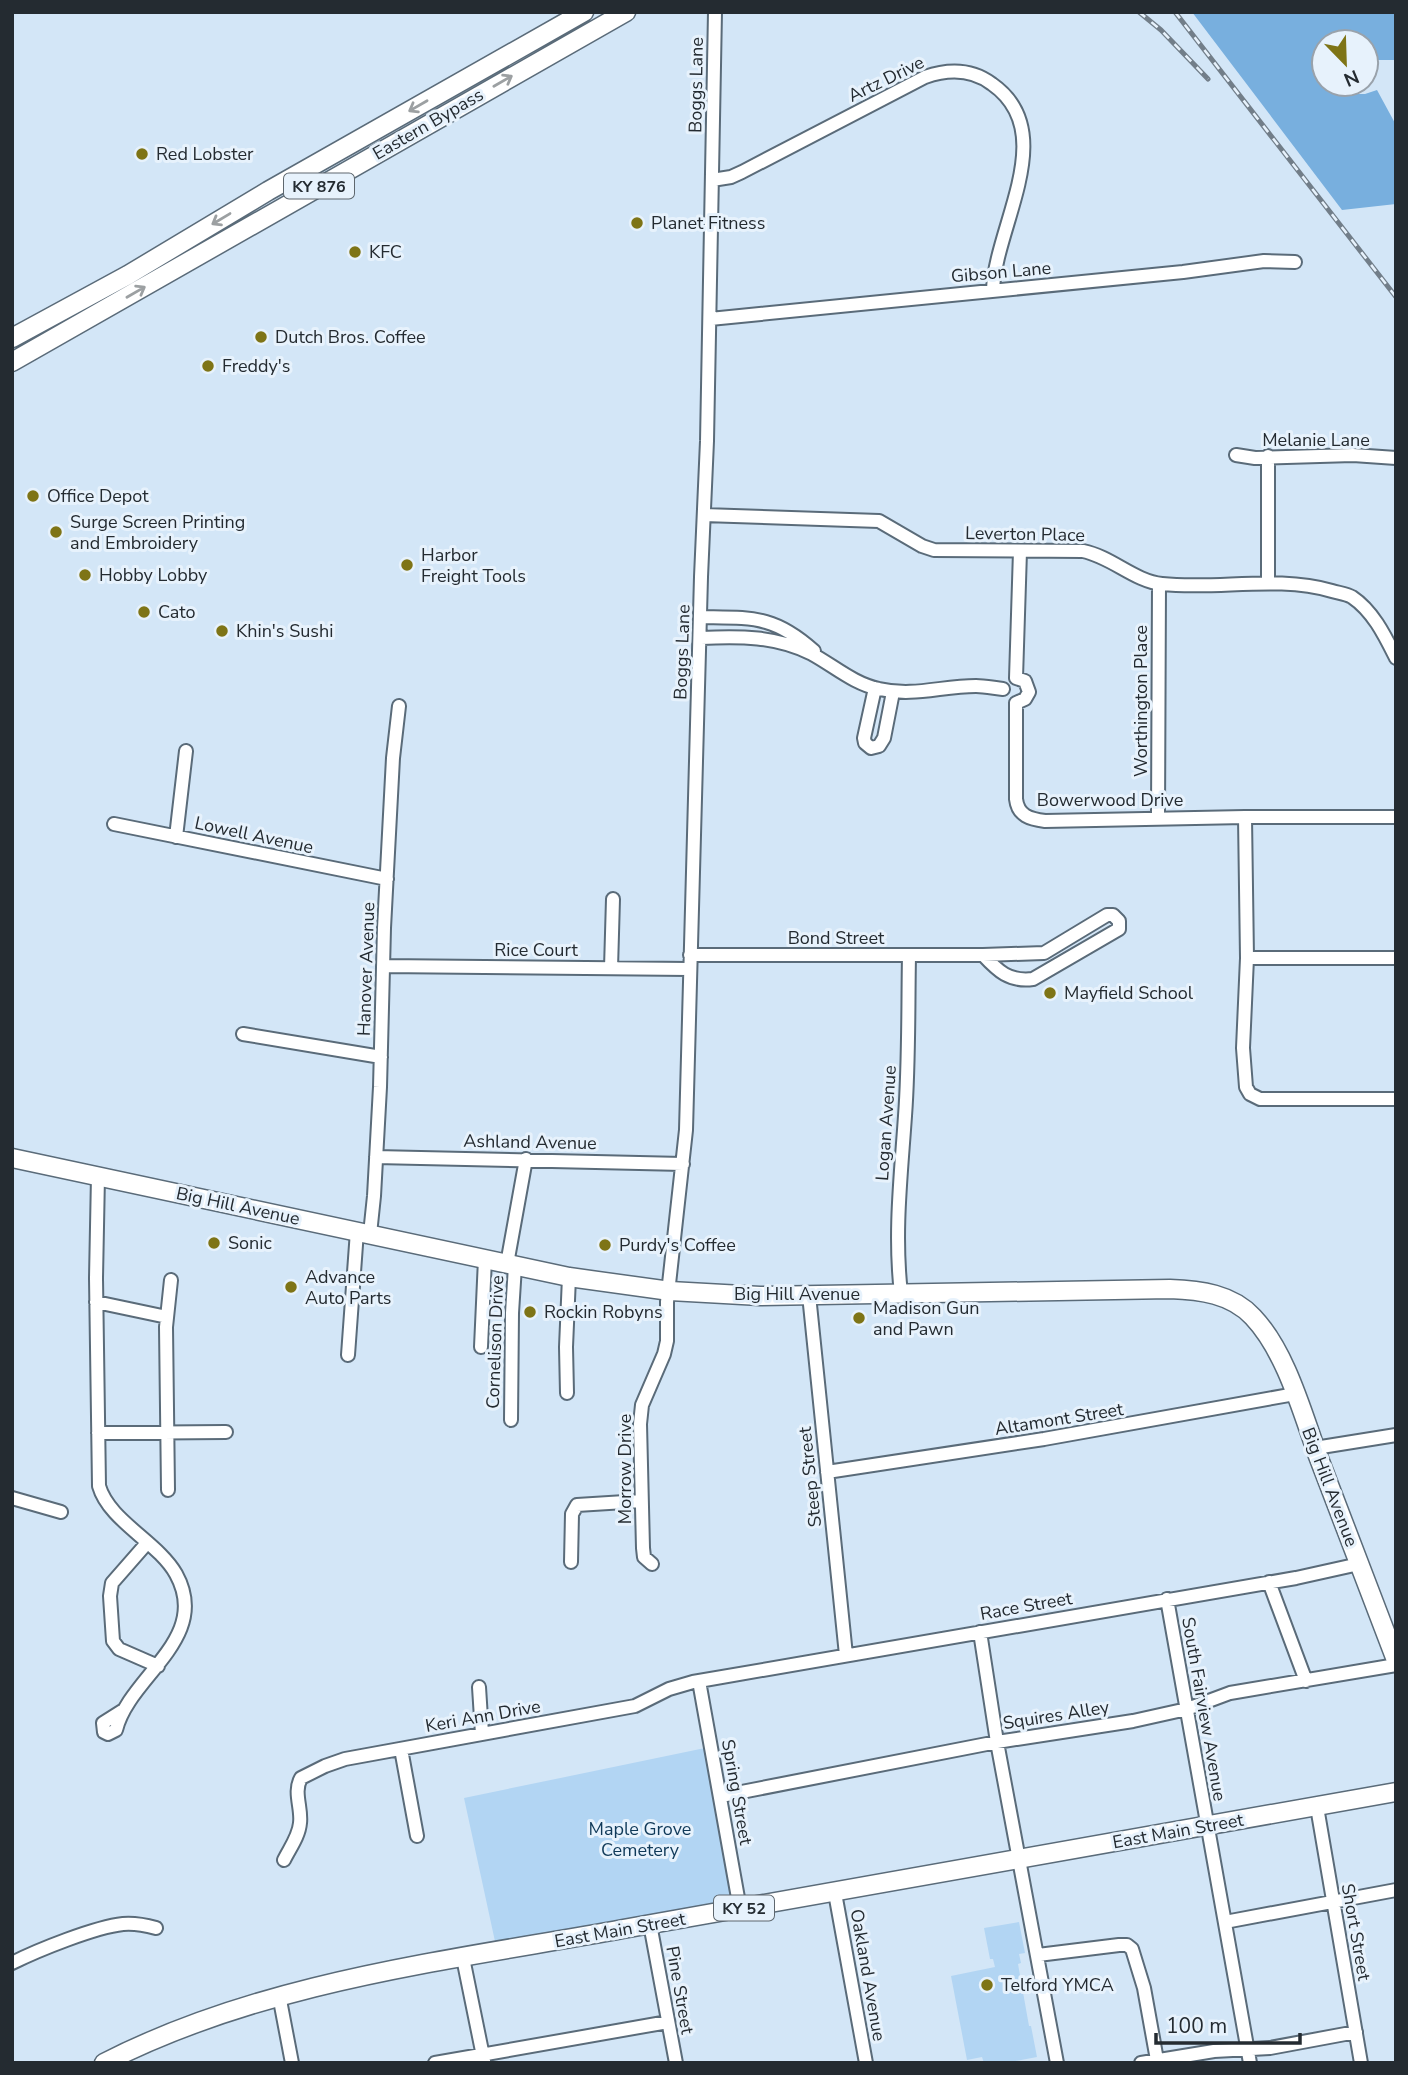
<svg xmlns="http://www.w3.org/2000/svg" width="1408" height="2075" font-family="'Nunito Sans',sans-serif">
  <rect width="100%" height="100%" fill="#d3e6f7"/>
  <path fill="#b2d5f3" d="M705,1748L731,1899L496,1946L464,1798Z
    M1019,1922L1025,1953L1019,1954L1021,1963L1018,1964L1029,2026H1031L1037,2057L1005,2063H984L982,2057L967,2060L951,1976L995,1967L993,1959H990L984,1928Z"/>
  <path fill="#78afde" d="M1192,12H1396V60H1366V42H1324V84H1343L1349,94H1365L1377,90L1396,125V204L1342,210Z"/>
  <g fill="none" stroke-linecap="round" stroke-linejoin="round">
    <g stroke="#5a6b79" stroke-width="16">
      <path id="minor" d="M712,180L731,177L742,172L925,77C948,69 972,69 992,84C1061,132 995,226 993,290
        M710,319L1183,272L1264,261L1295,262
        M1236,455L1255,458L1353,455L1396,458
        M704,515L879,521L922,546L934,550L1083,551C1112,557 1134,581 1162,584C1218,590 1277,575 1332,591C1339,593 1347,594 1352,597C1373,611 1385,636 1396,658
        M1268,583V456
        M701,617C752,618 774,615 814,651
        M701,638C739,636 777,636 812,654C834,666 854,684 879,689C914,697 941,686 976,686C984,686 994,688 1003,689
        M1016,678L1020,551
        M875,688L864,738L865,743L871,748L879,746L884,738L893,692
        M1016,703V799C1018,816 1030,819 1045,821L1245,817H1396
        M1016,703L1025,699L1029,692L1025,681L1016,678
        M1245,817L1247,958L1243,1048L1246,1087L1250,1094L1260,1099H1396
        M1158,818L1159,584
        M114,824L387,879
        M176,837L186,751
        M1107,915H1113L1119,921V929L1033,979C1009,982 998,971 983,955L1044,953Z
        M690,955H983
        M1247,958H1396
        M383,966L689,969
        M611,968L613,899
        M243,1034L381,1057
        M376,1157L683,1164
        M98,1176L96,1278L99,1486C109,1521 158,1542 176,1574C212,1639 129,1676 116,1730L108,1734L104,1732L103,1723L122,1711
        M370,1234L374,1196L380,1087L384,928L393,758L399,706
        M507,1264L526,1159
        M901,1293C894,1234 901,1175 905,1116C909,1063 908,1009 909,956
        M809,1295L846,1655
        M96,1302L167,1317
        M481,1347L485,1259
        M348,1355L357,1231
        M567,1393L566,1347L569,1277
        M511,1420L512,1313L515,1266
        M98,1433L226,1432
        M1315,1448L1396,1435
        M827,1472L1044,1439L1295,1394
        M168,1490L166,1327L171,1280
        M12,1498L61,1512
        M147,1543L112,1583L110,1596L113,1641L119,1649L158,1666
        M571,1562L572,1514L577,1505L641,1501
        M652,1564L644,1557L643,1548L640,1424L642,1405L664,1354L667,1341V1302L686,1130L701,577L707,441L715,12
        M1269,1582L1306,1681
        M1167,1599L1250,2063
        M980,1632L997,1742L1057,2063
        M699,1681L740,1909
        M479,1687L482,1734
        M401,1749L417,1836
        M721,1796L997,1742L1133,1721L1187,1709L1230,1693L1396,1665
        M1317,1807L1361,2063
        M284,1860C290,1848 299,1836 300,1823C302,1808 293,1792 301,1778L325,1766L345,1759L635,1706L669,1689L693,1682L1296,1578L1359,1564
        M835,1893L866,2063
        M1225,1922L1396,1890
        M650,1924L676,2063
        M1038,1955L1119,1945H1127L1132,1949L1144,1988L1157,2060
        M463,1958L484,2061
        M12,1963C38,1950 95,1927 123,1924C134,1923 145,1925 156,1928
        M279,1995L292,2063
        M435,2063L668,2022
        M1141,2063L1214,2051L1270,2048L1356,2032"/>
    </g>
    <g stroke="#5a6b79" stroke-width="21">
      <path id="primary" d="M12,338L128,275L268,191L584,12
        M12,362L626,12
        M12,1158L569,1277L670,1291L760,1296L1170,1289C1200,1290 1232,1294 1253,1317C1286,1352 1302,1412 1318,1456C1344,1524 1370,1592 1396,1660
        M104,2063C264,1981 447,1961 623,1929C880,1883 1138,1839 1396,1792"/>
    </g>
    <use href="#minor" stroke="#fff" stroke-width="12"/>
    <use href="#primary" stroke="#fff" stroke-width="18"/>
    <g stroke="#727e89" stroke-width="5">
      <path id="rail" d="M1139,12L1161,30L1208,79
        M1175,12L1396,297"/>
    </g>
    <use href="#rail" stroke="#e7f2fc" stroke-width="2.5" stroke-dasharray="8" stroke-linecap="butt"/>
  </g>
  <defs><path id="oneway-shaft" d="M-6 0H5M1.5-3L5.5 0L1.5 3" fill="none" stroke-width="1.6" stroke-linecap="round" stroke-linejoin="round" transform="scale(1.75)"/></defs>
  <g stroke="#9ca0a2">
    <use href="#oneway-shaft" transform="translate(503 81) rotate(-30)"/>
    <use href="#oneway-shaft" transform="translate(418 106) rotate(150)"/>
    <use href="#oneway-shaft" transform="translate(221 219) rotate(149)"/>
    <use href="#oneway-shaft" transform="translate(136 292) rotate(-30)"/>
  </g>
  <g fill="#7e7416" stroke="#e7f2fc" stroke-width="2.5">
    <circle cx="142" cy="154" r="7"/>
    <circle cx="637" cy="223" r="7"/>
    <circle cx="355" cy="252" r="7"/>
    <circle cx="261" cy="337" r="7"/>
    <circle cx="208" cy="366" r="7"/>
    <circle cx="33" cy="496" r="7"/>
    <circle cx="56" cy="532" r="7"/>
    <circle cx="407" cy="565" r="7"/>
    <circle cx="85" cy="575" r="7"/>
    <circle cx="144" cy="612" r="7"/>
    <circle cx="222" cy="631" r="7"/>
    <circle cx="1050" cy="993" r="7"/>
    <circle cx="214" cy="1243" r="7"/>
    <circle cx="605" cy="1245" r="7"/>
    <circle cx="291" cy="1287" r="7"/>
    <circle cx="530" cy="1312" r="7"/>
    <circle cx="859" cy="1318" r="7"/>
    <circle cx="987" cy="1985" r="7"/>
  </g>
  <g text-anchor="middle" stroke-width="6" stroke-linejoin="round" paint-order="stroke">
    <g fill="#e7f2fc" stroke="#5e676e" stroke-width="2">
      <rect x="284" y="173.5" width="70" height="25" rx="5"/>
      <rect x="714" y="1895.5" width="60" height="25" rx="5"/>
    </g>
    <g font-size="16" font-weight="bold" fill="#242b31">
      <text x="319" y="192">KY 876</text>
      <text x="744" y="1914">KY 52</text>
    </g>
    <g font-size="18" fill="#242b31" stroke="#e7f2fc">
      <text transform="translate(886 79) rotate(-26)" y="6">Artz Drive</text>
      <text transform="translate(696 85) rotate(-89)" y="6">Boggs Lane</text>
      <text transform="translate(428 124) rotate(-30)" y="6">Eastern Bypass</text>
      <text transform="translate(1001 272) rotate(-5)" y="6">Gibson Lane</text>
      <text x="1316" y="446">Melanie Lane</text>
      <text transform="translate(1025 534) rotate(1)" y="6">Leverton Place</text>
      <text transform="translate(682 652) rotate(-88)" y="6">Boggs Lane</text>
      <text transform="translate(1141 701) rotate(-90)" y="6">Worthington Place</text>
      <text x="1110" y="806">Bowerwood Drive</text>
      <text transform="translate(254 835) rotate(12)" y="6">Lowell Avenue</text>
      <text x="836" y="944">Bond Street</text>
      <text x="536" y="956">Rice Court</text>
      <text transform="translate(366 969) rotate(-88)" y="6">Hanover Avenue</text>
      <text transform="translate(886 1123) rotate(-86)" y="6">Logan Avenue</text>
      <text transform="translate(530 1142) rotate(1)" y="6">Ashland Avenue</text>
      <text transform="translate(238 1206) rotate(12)" y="6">Big Hill Avenue</text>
      <text x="797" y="1300">Big Hill Avenue</text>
      <text transform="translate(495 1342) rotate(-88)" y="6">Cornelison Drive</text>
      <text transform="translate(1059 1419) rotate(-9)" y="6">Altamont Street</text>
      <text transform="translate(625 1469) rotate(-90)" y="6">Morrow Drive</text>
      <text transform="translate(810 1477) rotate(-96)" y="6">Steep Street</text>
      <text transform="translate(1330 1487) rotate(69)" y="6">Big Hill Avenue</text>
      <text transform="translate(1026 1606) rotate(-10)" y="6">Race Street</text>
      <text transform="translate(1204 1709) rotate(80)" y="6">South Fairview Avenue</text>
      <text transform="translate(1056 1715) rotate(-9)" y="6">Squires Alley</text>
      <text transform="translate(483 1716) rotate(-10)" y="6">Keri Ann Drive</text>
      <text transform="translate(737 1792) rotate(80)" y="6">Spring Street</text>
      <text transform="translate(1178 1831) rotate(-10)" y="6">East Main Street</text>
      <text transform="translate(620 1930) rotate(-10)" y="6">East Main Street</text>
      <text transform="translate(1356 1932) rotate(80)" y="6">Short Street</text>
      <text transform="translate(868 1975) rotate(80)" y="6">Oakland Avenue</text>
      <text transform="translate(680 1990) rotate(80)" y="6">Pine Street</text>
    </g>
    <g font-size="18" fill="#242b31" stroke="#e7f2fc" text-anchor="start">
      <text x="156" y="160">Red Lobster</text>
      <text x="651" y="229">Planet Fitness</text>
      <text x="369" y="258">KFC</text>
      <text x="275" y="343">Dutch Bros. Coffee</text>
      <text x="222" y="372">Freddy's</text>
      <text x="47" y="502">Office Depot</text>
      <text x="70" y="528">Surge Screen Printing<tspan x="70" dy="21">and Embroidery</tspan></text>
      <text x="421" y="561">Harbor<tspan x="421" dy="21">Freight Tools</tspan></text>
      <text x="99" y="581">Hobby Lobby</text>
      <text x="158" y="618">Cato</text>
      <text x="236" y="637">Khin's Sushi</text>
      <text x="1064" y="999">Mayfield School</text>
      <text x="228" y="1249">Sonic</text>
      <text x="619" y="1251">Purdy's Coffee</text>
      <text x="305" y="1283">Advance<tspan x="305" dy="21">Auto Parts</tspan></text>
      <text x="873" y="1314">Madison Gun<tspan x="873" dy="21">and Pawn</tspan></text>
      <text x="544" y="1318">Rockin Robyns</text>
      <text x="1001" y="1991">Telford YMCA</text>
    </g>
    <g font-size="18" fill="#103a59" stroke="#e7f2fc">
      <text x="640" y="1835">Maple Grove<tspan x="640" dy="21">Cemetery</tspan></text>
    </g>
  </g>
  <rect width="1408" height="2075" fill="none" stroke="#242b31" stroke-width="28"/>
  <g transform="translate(1345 63) rotate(157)"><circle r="33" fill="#e7f2fc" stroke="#99a2ab" stroke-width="2"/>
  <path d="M0-5L12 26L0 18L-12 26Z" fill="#7e7416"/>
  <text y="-10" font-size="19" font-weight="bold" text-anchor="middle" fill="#242b31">N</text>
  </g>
  <path d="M1156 2033v10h144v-10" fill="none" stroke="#242b31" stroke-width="3.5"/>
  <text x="1166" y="2033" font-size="21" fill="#242b31" stroke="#e7f2fc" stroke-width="5" paint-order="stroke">100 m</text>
</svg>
